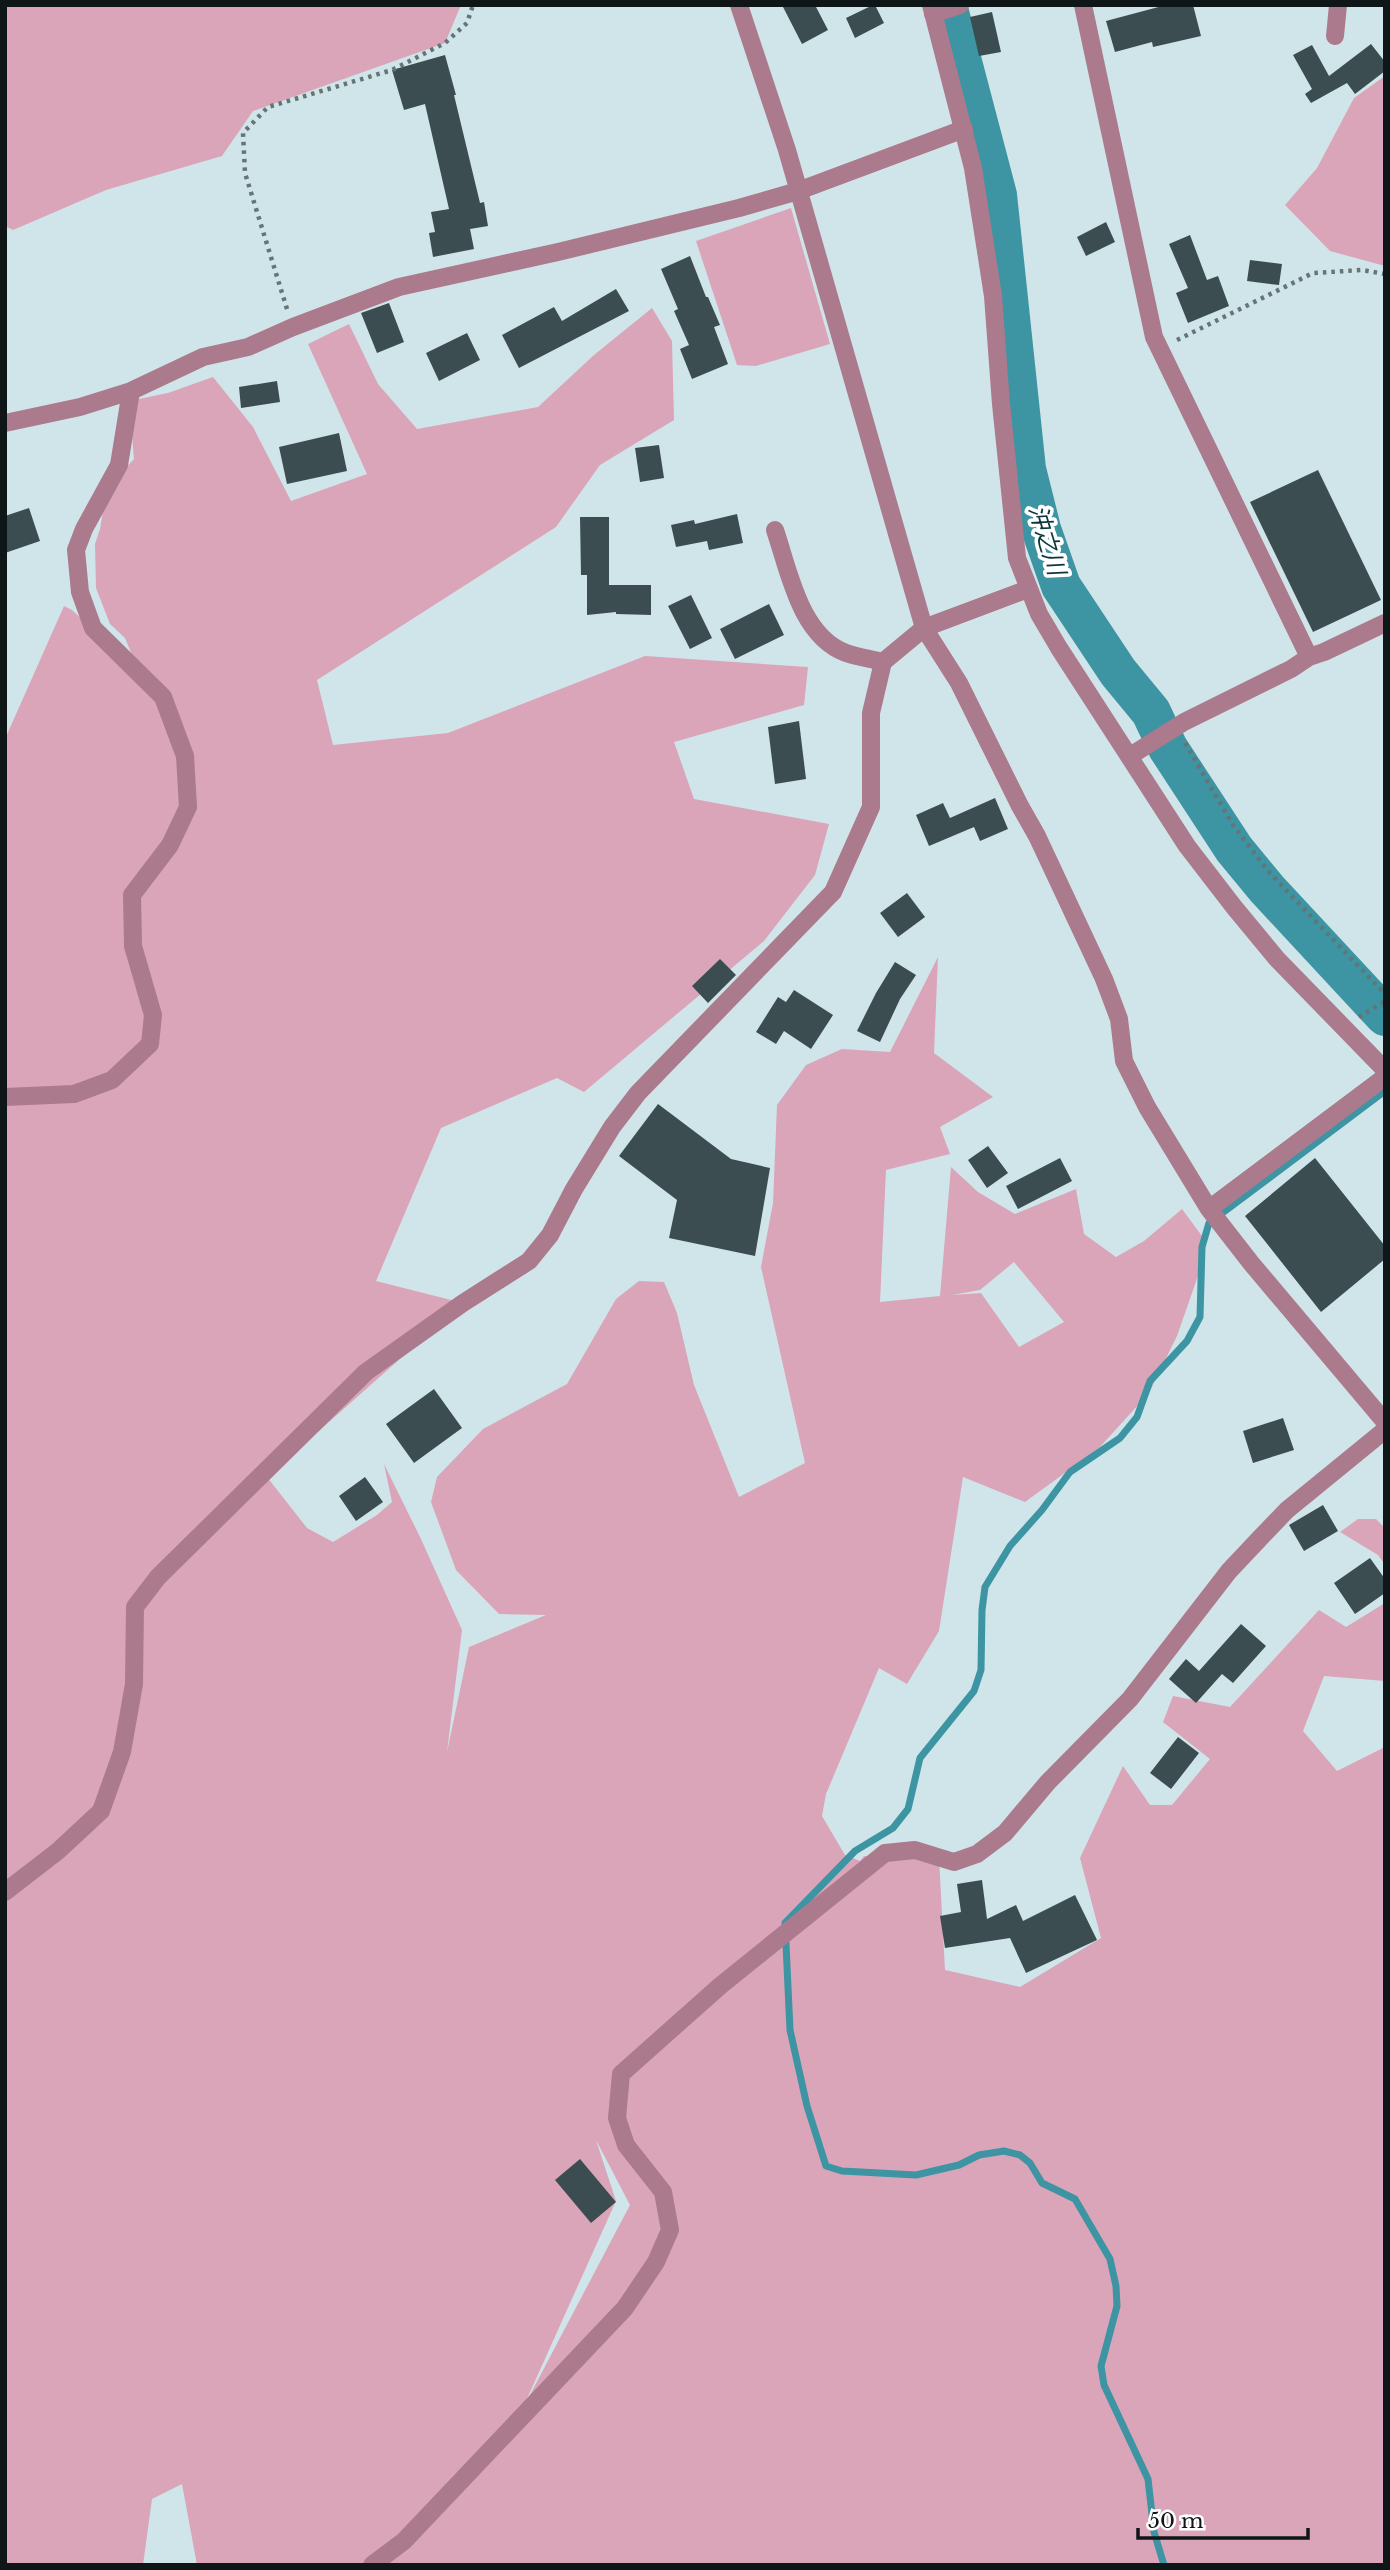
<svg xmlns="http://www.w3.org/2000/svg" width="1390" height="2570" font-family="'Libre Baskerville','Noto Sans JP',serif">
  <rect width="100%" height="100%" fill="#d0e5e9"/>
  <path fill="#daa5b9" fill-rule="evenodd" d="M5,5H461L445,43L253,111L222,156L106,190L13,230L5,226Z
    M1385,76V266L1330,251L1285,205L1317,168L1354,98Z
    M791,208L830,344L756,366L737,365L696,241Z
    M652,308L672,341L674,420L600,465L556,527L317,680L333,745L448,733L645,656L808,667L804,705L674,742L694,799L829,824L815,875L764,941L584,1092L557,1078L441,1128L376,1281L463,1303L267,1477L307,1528L333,1542L377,1515L392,1502L384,1464L421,1539L462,1630L447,1752L469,1647L546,1615L499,1614L456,1570L431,1502L437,1477L483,1429L567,1384L616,1299L639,1281L664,1282L677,1313L694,1385L739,1497L805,1463L761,1267L773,1203L777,1105L806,1065L842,1049L890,1052L938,957L934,1053L993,1097L940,1127L950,1154L886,1170L880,1302L940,1296L951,1167L978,1192L1015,1214L1076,1189L1084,1234L1116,1257L1144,1241L1182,1209L1202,1236L1199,1273L1177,1336L1149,1393L1099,1448L1025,1502L963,1477L939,1631L907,1684L879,1668L826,1794L822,1816L845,1855L860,1861L864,1856L939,1858L945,1970L1020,1987L1101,1938L1080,1858L1123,1766L1150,1805H1172L1210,1759L1163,1722L1173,1696L1230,1707L1319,1610L1346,1627L1385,1603V1681L1324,1676L1303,1731L1337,1771L1385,1747V2565H197L182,2484L152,2499L143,2565H5V739L64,606L72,610L140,674L125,638L110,624L96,588L95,544L100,529L107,488L134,459L129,401L168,393L213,377L253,427L291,501L367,474L308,344L349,324L378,384L417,429L538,407L594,355ZM1014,1262L1064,1322L1019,1347L981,1293L952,1295L980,1290ZM596,2140L630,2205L522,2410L616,2201Z
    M1358,1519H1376L1385,1528V1565L1378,1555L1340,1532Z"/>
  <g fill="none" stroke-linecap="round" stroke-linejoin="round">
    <path stroke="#3d94a2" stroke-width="7" d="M1164,2565L1154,2532L1148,2479L1104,2385L1101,2366L1117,2306L1116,2286L1110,2259L1075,2199L1042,2183L1030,2163L1020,2155L1004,2151L979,2155L959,2165L916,2175L842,2171L826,2166L807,2106L790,2030L785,1923L855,1851L893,1828L908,1809L920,1758L974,1691L981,1670L982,1610L985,1587L1010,1546L1042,1510L1070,1472L1120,1438L1137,1417L1150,1381L1187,1341L1200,1317L1202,1247L1209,1223L1385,1091"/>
    <path stroke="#3d94a2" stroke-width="40" d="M947,5L997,195L1026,469L1041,529L1061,586L1118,672L1151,712L1168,748L1234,849L1267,889L1385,1016"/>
  </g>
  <path fill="#3b4d50" d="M782,5H815L828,30L802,44Z
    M873,5H875L884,23L855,38L846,18Z
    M1166,5H1193L1201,36L1153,47L1152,42L1115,52L1106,21Z
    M992,12L1001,52L979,56L970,17Z
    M1371,44L1385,62V71L1355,94L1347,83L1311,103L1305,94L1312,89L1293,55L1312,45L1329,76Z
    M445,55L456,95H454L480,203L484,202L488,226L470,229L474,249L433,257L429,233L435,232L431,212L449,209L425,104L404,110L392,70Z
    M1106,222L1115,242L1086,256L1077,237Z
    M1190,235L1207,280L1218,276L1229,306L1188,323L1176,293L1188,288L1169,244Z
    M690,256L706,297H708L720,325L714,327L728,364L692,379L680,349L689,345L674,311L678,309L661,269Z
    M1250,260L1282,264L1279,285L1247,281Z
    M616,289L629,311L519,368L502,335L554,307L562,321Z
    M389,303L404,342L377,353L361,313Z
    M467,333L480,360L439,381L426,353Z
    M277,381L280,402L241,408L239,387Z
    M339,433L347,471L287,484L279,447Z
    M659,445L664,478L640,482L635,448Z
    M1318,470L1381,600L1313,632L1250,502Z
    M29,508L40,541L5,553V516Z
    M737,514L743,543L709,550L707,541L676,547L671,525L694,520L695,524Z
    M580,517H609V585H651V615L616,614V612L587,615V575H581Z
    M691,595L712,638L690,649L668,606Z
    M769,604L784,635L735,659L720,629Z
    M799,721L806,779L775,784L768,727Z
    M995,798L1008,829L980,841L974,827L929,846L916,815L943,803L950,818Z
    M907,893L925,917L898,937L880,913Z
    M720,959L736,975L708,1003L692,986Z
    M895,962L916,975L900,999L880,1042L857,1031L876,993Z
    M794,990L833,1015L811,1049L784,1031L776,1044L756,1032L778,997L786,1002Z
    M658,1104L731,1159L770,1168L755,1256L669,1238L677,1200L619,1156Z
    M988,1146L1008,1173L987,1188L968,1160Z
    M1060,1158L1072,1181L1018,1209L1006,1186Z
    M1315,1158L1385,1246V1259L1321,1312L1245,1216Z
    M434,1389L462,1428L414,1463L386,1424Z
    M1283,1418L1294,1450L1253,1463L1243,1431Z
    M365,1477L383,1502L356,1521L339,1496Z
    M1323,1505L1338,1531L1304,1551L1289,1525Z
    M1370,1558L1385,1579V1593L1355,1614L1334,1583Z
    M1241,1624L1266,1646L1233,1683L1222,1674L1196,1703L1169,1679L1186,1659L1199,1671Z
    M1178,1737L1199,1753L1171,1789L1150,1773Z
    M982,1880L987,1919L1016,1905L1023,1921L1075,1895L1097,1940L1026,1973L1010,1938L945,1948L940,1916L961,1912L957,1884Z
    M580,2159L616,2202L591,2223L555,2180Z"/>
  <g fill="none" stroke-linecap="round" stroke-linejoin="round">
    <path stroke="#667476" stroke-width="4.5" stroke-dasharray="3.5 5" stroke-linecap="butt" d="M287,309L245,173L243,133L268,107L392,70L445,43L467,23L473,5
      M1177,340L1313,273L1362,270L1385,274
      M1185,743L1233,825L1268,871L1385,994
      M1359,1017L1385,1001"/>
    <path stroke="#ab7a8d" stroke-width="18" d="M739,5L787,150L924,628L959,683L1020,806L1037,836L1104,979L1119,1019L1124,1061L1147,1107L1209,1209L1251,1263L1385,1422
      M1083,5L1154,337L1309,657
      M933,14L960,5
      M1335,36L1338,5
      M5,423L80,407L131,391L203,357L248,347L293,327L399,287L558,252L739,208L798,191L964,129
      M775,530C789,571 800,636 846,653C858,657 871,659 883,662
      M1130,756L1184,722L1291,669L1309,657L1324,652L1385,623
      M5,1097L74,1094L112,1080L150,1044L153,1015L133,946L132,895L170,845L188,807L185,756L163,697L93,628L80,592L76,550L84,529L119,465L131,391
      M1209,1209L1385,1077
      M372,2565L404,2541L625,2308L656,2262L670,2230L663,2192L626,2145L617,2118L621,2074L720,1986L885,1853L915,1850L954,1862L977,1854L1005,1833L1048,1782L1130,1699L1229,1571L1262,1536L1287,1510L1385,1430"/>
    <path stroke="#ab7a8d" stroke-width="18" d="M931,5L973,168L993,296L1001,404L1017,558L1039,614L1059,648L1187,846L1234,907L1277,959L1385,1070
      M5,1892L58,1851L101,1811L122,1752L134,1684L135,1607L158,1577L366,1372L463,1303L529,1261L550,1235L574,1189L612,1127L638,1093L833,892L871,807V713L883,662L924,628L1028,589"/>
  </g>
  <g text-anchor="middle" stroke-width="7" stroke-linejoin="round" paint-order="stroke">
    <g font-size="24" font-style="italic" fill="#0c363c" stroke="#fff">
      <text transform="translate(1047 540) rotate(73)" y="8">沖之川</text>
    </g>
  </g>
  <rect width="1390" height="2570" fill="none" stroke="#0e1617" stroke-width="14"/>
  <path d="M1138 2528v10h170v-10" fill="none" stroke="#0e1617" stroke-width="3.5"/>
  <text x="1148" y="2528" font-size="21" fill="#0e1617" stroke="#ffffff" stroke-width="5" paint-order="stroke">50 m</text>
</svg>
